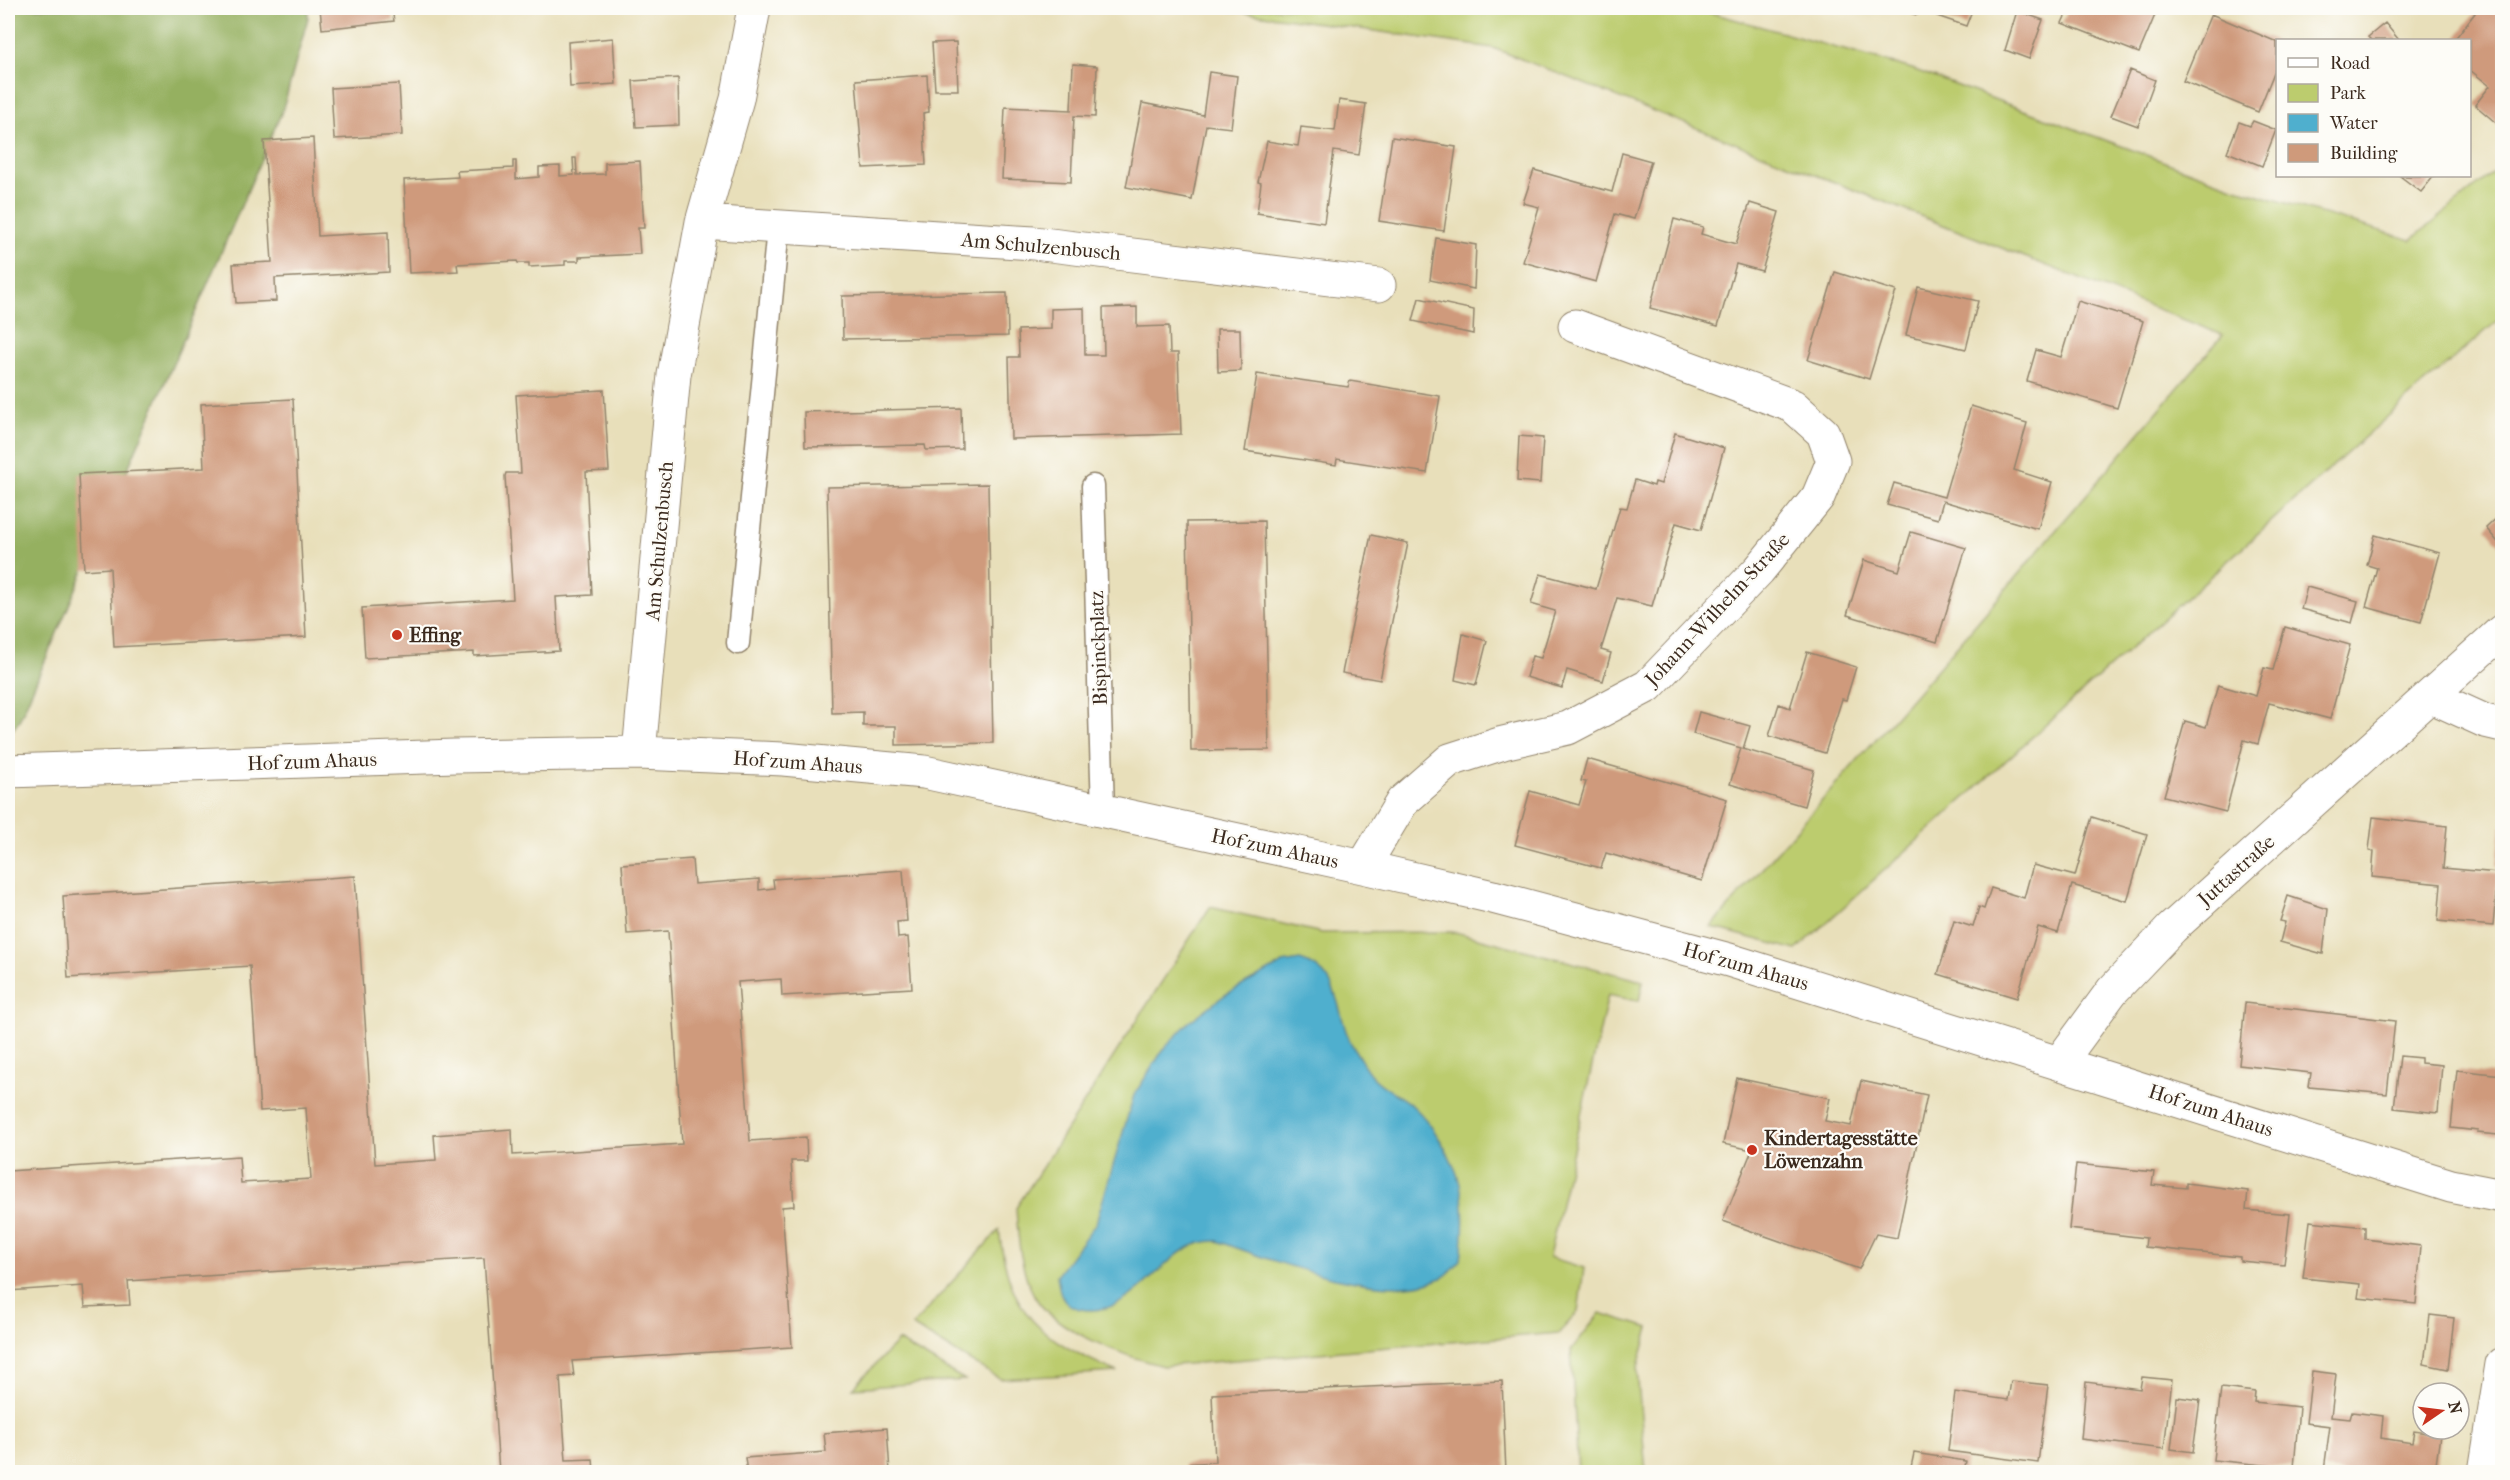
<svg xmlns="http://www.w3.org/2000/svg" width="2510" height="1480" font-family="'IM FELL French Canon',serif">
  <rect width="100%" height="100%" fill="#fdfcf7"/>
  <filter id="ink" filterUnits="userSpaceOnUse"><feTurbulence type="fractalNoise" baseFrequency=".0167" numOctaves="2"/><feDisplacementMap in="SourceGraphic" scale="12" xChannelSelector="R" yChannelSelector="G"/><feConvolveMatrix kernelMatrix="1 2 1 2 8 2 1 2 1" color-interpolation-filters="sRGB"/></filter>
  <filter id="wash" filterUnits="userSpaceOnUse"><feTurbulence type="fractalNoise" baseFrequency=".008" numOctaves="4" result="noise"/><feDisplacementMap in="SourceGraphic" scale="24" xChannelSelector="R" yChannelSelector="G"/><feGaussianBlur stdDeviation="1.35" result="paint"/><feColorMatrix in="noise" values="0 0 0 0 0 0 0 0 0 0 0 0 0 0 0 0 0 1.4 0 .05"/><feComposite in="paint" operator="in"/></filter>
  <g filter="url(#wash)">
    <rect width="100%" height="100%" fill="#e8dfba"/>
    <path fill="#bccc6e" stroke="#7c7b46" stroke-width="1.5" d="M1214,8H1694L1912,69L2233,187L2411,240L2502,165V317L2427,381L1796,950L1711,927L1933,674L2223,335L1493,48Z
      M1210,907L1322,933L1455,932L1643,981L1639,1001L1608,995L1549,1257L1584,1268L1578,1312L1559,1333L1163,1366C1127,1357 1055,1331 1035,1297C1020,1271 1018,1238 1016,1208Z
      M999,1230C1010,1319 1040,1337 1117,1372L1000,1379L912,1326Z
      M1600,1313L1649,1328L1637,1370L1646,1472H1578L1571,1350Z
      M898,1341L965,1380L853,1388Z"/>
    <path fill="#95b061" stroke="#686d40" stroke-width="1.5" d="M8,8H308V18L283,109L19,721L8,736Z"/>
    <path fill="#4fafce" stroke="#456c76" stroke-width="1.5" d="M1300,960C1346,973 1333,1017 1356,1052C1361,1060 1365,1068 1371,1075C1383,1089 1402,1096 1415,1108C1432,1124 1449,1152 1457,1174C1466,1200 1464,1232 1461,1260C1456,1265 1451,1272 1445,1276C1393,1306 1271,1261 1218,1241C1205,1241 1195,1243 1184,1250C1149,1273 1127,1317 1080,1309C1061,1305 1059,1291 1057,1275L1096,1223L1134,1095L1163,1050L1189,1022L1225,995L1283,963Z"/>
    <g id="blocks">
      <path fill="#cf9a7b" d="M320,8H392L394,21L322,29Z
        M1893,8H1919L1917,15Z
        M1940,8H1973L1966,26L1937,16Z
        M2008,8H2021L2020,12L2043,20L2029,59L2005,50L2017,11Z
        M2069,8H2158L2139,53L2062,23Z
        M2469,8H2502V85L2498,90L2502,94V128L2475,105L2490,86L2470,70V40H2454L2475,13Z
        M2211,14L2277,42V65L2258,112L2183,81Z
        M2385,23L2399,40H2371L2368,37Z
        M613,38L616,84L570,87L568,42Z
        M956,42L958,90H935L932,43Z
        M1073,64L1097,66L1095,117L1074,116L1071,182L1002,179L1005,107L1071,110Z
        M2130,70L2155,80L2138,126L2111,116Z
        M1209,72L1237,76L1231,128L1206,125L1192,200L1126,187L1142,103L1203,115Z
        M927,75L929,112L923,113L926,165L863,168L856,80Z
        M678,78L679,125L636,127L633,81Z
        M399,84L402,135L334,139L331,88Z
        M1339,100L1366,104L1359,155L1334,151L1324,223L1257,213L1261,183L1258,182L1267,141L1298,146L1301,127L1335,131Z
        M2253,121L2276,130L2262,166L2227,152L2239,122L2250,126Z
        M1392,137L1456,147L1444,231L1379,221Z
        M313,138L318,236L388,232L389,272L275,278L276,301L236,303L233,264L272,262L264,141Z
        M1622,153L1651,161L1634,219L1615,214L1596,282L1523,262L1539,207L1523,203L1534,170L1612,192Z
        M573,158H576L577,175L605,174V163L640,161L644,228H638L640,254L579,257V261H565V265L529,267V263H518L517,261L457,264L458,271L409,273L404,180L458,177L457,171L513,168V161H516V179L539,177V167L560,166V176L574,175Z
        M2400,176H2434L2421,192Z
        M1750,203L1779,212L1762,271L1736,264L1718,326L1650,308L1674,219L1703,227L1701,234L1736,244Z
        M1436,238L1476,245L1474,289L1430,280Z
        M1835,272L1896,291L1869,379L1808,360Z
        M1918,287L1978,301L1966,349L1906,335Z
        M1007,293L1008,336L843,339L842,296Z
        M1419,298L1474,310L1473,334L1413,321Z
        M2078,301L2143,321L2117,408L2027,381L2036,350L2061,357Z
        M1137,307V327L1169,326L1170,353H1178L1181,434L1011,439L1009,357H1019L1018,330L1051,329V309L1084,308L1085,355H1104L1103,308Z
        M1217,329H1240L1241,371L1218,372Z
        M1257,374L1348,387L1350,381L1440,396L1427,473L1337,459L1336,465L1245,451Z
        M604,390L609,471L586,472L592,595L556,597L559,651L474,656V652L365,658L362,608L513,599L505,476L506,473H521L516,395Z
        M293,399L306,637L114,647L110,568L84,570L79,474L204,468L201,404Z
        M1971,406L2027,423L2014,470L2052,482L2038,529L1943,501L1938,519L1887,505L1894,483L1944,497Z
        M961,408L962,449L926,450L925,445L805,447L804,412Z
        M1675,433L1724,448L1701,530L1676,523L1652,606L1617,598L1601,650L1611,653L1603,681L1567,670L1562,688L1526,677L1532,656L1541,658L1555,611L1531,604L1540,574L1596,589L1620,507L1627,508L1635,480L1654,486L1655,482L1661,484Z
        M1519,436L1543,438L1540,483L1517,481Z
        M988,484L993,743L896,745V726H863V712L832,713L827,487Z
        M2502,513V547L2486,528Z
        M1264,521L1269,750L1191,751L1187,522Z
        M1911,532L1966,548L1937,642L1847,615L1864,560L1899,571Z
        M1371,535L1408,543L1380,680L1342,673Z
        M2375,535L2440,553L2421,622L2366,607L2377,568L2367,565Z
        M2307,587L2358,601L2352,623L2301,609Z
        M2285,627L2350,645L2330,719L2269,703L2258,744L2244,740L2226,812L2164,796L2185,721L2206,727L2218,685L2256,696L2264,668L2273,670Z
        M1463,634L1487,641L1476,685L1455,680Z
        M1807,652L1856,667L1846,700L1842,699L1825,753L1769,736L1779,704L1790,708Z
        M1699,712L1750,726L1743,749L1814,770L1804,806L1730,784L1741,748L1693,734Z
        M1587,759L1727,799L1702,881L1606,853L1601,868L1515,845L1530,791L1579,805L1586,782L1581,781Z
        M2092,817L2147,834L2127,901L2072,885L2058,933L2038,927L2017,998L1938,974L1954,921L1973,927L1979,907L1984,909L1991,888L2024,898L2033,865L2075,876Z
        M2373,817L2447,826L2443,868L2498,873L2493,926L2438,921L2441,884L2372,877L2374,851L2369,850Z
        M2501,827H2502V867L2497,866Z
        M692,859L694,884L759,879V890L774,888L773,879L903,870L907,921L897,922L898,938L908,937L912,988L782,996L781,979L738,982L750,1141L806,1137L807,1161H791L794,1206L782,1207L792,1347L572,1361L574,1376L560,1377L566,1460L593,1459L594,1472H499L484,1258L128,1281L130,1305L85,1307L83,1286L8,1291V1171L239,1156L241,1183L311,1179L306,1108L260,1111L250,966L68,978L63,896L355,876L375,1164L436,1160L434,1135L512,1129L513,1155L682,1144L668,931L627,934L622,864Z
        M2288,896L2328,909L2323,954L2280,942L2285,922L2280,921Z
        M2245,1003L2395,1021L2387,1094L2309,1087L2311,1073L2239,1065Z
        M2400,1056L2421,1058V1063L2442,1065L2438,1113L2394,1108Z
        M2457,1070L2502,1075V1133L2498,1132V1135L2477,1133L2478,1131L2451,1128Z
        M1737,1078L1830,1098L1825,1121L1851,1126L1861,1081L1927,1095L1897,1238L1876,1234L1859,1269L1723,1221L1752,1150L1723,1144Z
        M2076,1164L2154,1172L2152,1185L2186,1188V1183L2248,1191L2246,1210L2290,1214L2284,1265L2240,1261V1257L2145,1247L2146,1238L2069,1229Z
        M2310,1221L2365,1227V1239L2421,1246L2416,1304L2358,1298L2360,1284L2303,1278Z
        M2430,1315L2454,1318L2448,1369L2424,1364Z
        M2312,1371L2336,1374L2331,1417L2350,1419L2352,1412L2383,1416L2381,1438L2412,1443L2414,1431L2440,1435L2435,1472H2344L2324,1470L2330,1426L2306,1423Z
        M2142,1377L2172,1380L2164,1449L2081,1439L2086,1382L2140,1389Z
        M1502,1381L1506,1472H1184V1464L1215,1462L1212,1394Z
        M2011,1381L2048,1385L2038,1463L1948,1451L1955,1392L2008,1400Z
        M2221,1388L2255,1392L2254,1402L2299,1407L2294,1468L2213,1460Z
        M2177,1397L2200,1400L2193,1452L2171,1449Z
        M887,1428L890,1472H747L745,1458L826,1452L824,1433Z
        M1914,1453L1966,1461L1964,1472H1910Z"/>
    </g>
  </g>
  <g filter="url(#ink)">
    <use href="#blocks" fill-opacity="0" stroke="#92846c" stroke-width="1.5"/>
    <g fill="none" stroke-linecap="round" stroke-linejoin="round">
      <g stroke="#92846c" stroke-width="25">
        <path id="lane" d="M1093,486L1103,810
          M738,643L778,228"/>
      </g>
      <g stroke="#92846c" stroke-width="35">
        <path id="street" d="M702,222L1034,243L1379,285
          M2430,696L2485,721L2502,725
          M639,753L674,375L702,222L737,99L754,8
          M8,771L455,756L639,753L783,759L924,772L1363,867L1493,897L1729,960L2451,1186L2502,1196
          M1363,867L1402,802L1450,760L1503,743L1568,728L1648,686L1759,570L1818,497L1833,461L1823,433L1793,406L1575,326
          M2060,1062L2112,991L2172,928L2502,631
          M2485,1472L2502,1364"/>
      </g>
      <use href="#lane" stroke="#fff" stroke-width="22"/>
      <use href="#street" stroke="#fff" stroke-width="33"/>
    </g>
  </g>
  <g fill="#c8321e" stroke="#fdfcf7" stroke-width="2">
    <circle cx="397" cy="635" r="6"/>
    <circle cx="1752" cy="1150" r="6"/>
  </g>
  <g text-anchor="middle" stroke-width="4.5" stroke-linejoin="round" paint-order="stroke">
    <g font-size="20" fill="#3b2a1e" stroke="#fdfcf7">
      <text transform="translate(1041 246) rotate(5)" y="7">Am Schulzenbusch</text>
      <text transform="translate(659 541) rotate(-85)" y="7">Am Schulzenbusch</text>
      <text transform="translate(1717 609) rotate(-47)" y="7">Johann-Wilhelm-Straße</text>
      <text transform="translate(1098 648) rotate(-92)" y="7">Bispinckplatz</text>
      <text transform="translate(312 761) rotate(-2)" y="7">Hof zum Ahaus</text>
      <text transform="translate(798 762) rotate(4)" y="7">Hof zum Ahaus</text>
      <text transform="translate(1275 848) rotate(12)" y="7">Hof zum Ahaus</text>
      <text transform="translate(2236 870) rotate(-42)" y="7">Juttastraße</text>
      <text transform="translate(1746 966) rotate(16)" y="7">Hof zum Ahaus</text>
      <text transform="translate(2211 1110) rotate(18)" y="7">Hof zum Ahaus</text>
    </g>
    <g font-size="20" font-weight="bold" fill="#3b2a1e" stroke="#fdfcf7" text-anchor="start">
      <text x="409" y="642">Effing</text>
      <text x="1764" y="1145">Kindertagesstätte<tspan x="1764" dy="23">Löwenzahn</tspan></text>
    </g>
  </g>
  <rect width="2510" height="1480" fill="none" stroke="#fdfcf7" stroke-width="30"/>
  <rect x="2276" y="39" width="195" height="138" fill="#fdfcf7" stroke="#afa8a0" stroke-width="1.5"/>
  <rect x="2288" y="58" width="30" height="9" fill="#ffffff" stroke="#afa8a0" stroke-width="1.5"/>
  <text x="2330" y="69" font-size="18" fill="#3b2a1e">Road</text>
  <rect x="2288" y="84" width="30" height="18" fill="#bccc6e" stroke="#afa8a0" stroke-width="1.5"/>
  <text x="2330" y="99" font-size="18" fill="#3b2a1e">Park</text>
  <rect x="2288" y="114" width="30" height="18" fill="#4fafce" stroke="#afa8a0" stroke-width="1.5"/>
  <text x="2330" y="129" font-size="18" fill="#3b2a1e">Water</text>
  <rect x="2288" y="144" width="30" height="18" fill="#cf9a7b" stroke="#afa8a0" stroke-width="1.5"/>
  <text x="2330" y="159" font-size="18" fill="#3b2a1e">Building</text>
  <g transform="translate(2441 1411) rotate(76)"><circle r="28" fill="#fdfcf7" stroke="#afa8a0" stroke-width="1.5"/>
  <path d="M0-4.5L10 22L0 15L-10 22Z" fill="#c8321e"/>
  <text y="-9" font-size="16" font-weight="bold" text-anchor="middle" fill="#3b2a1e">N</text>
  </g>
</svg>
